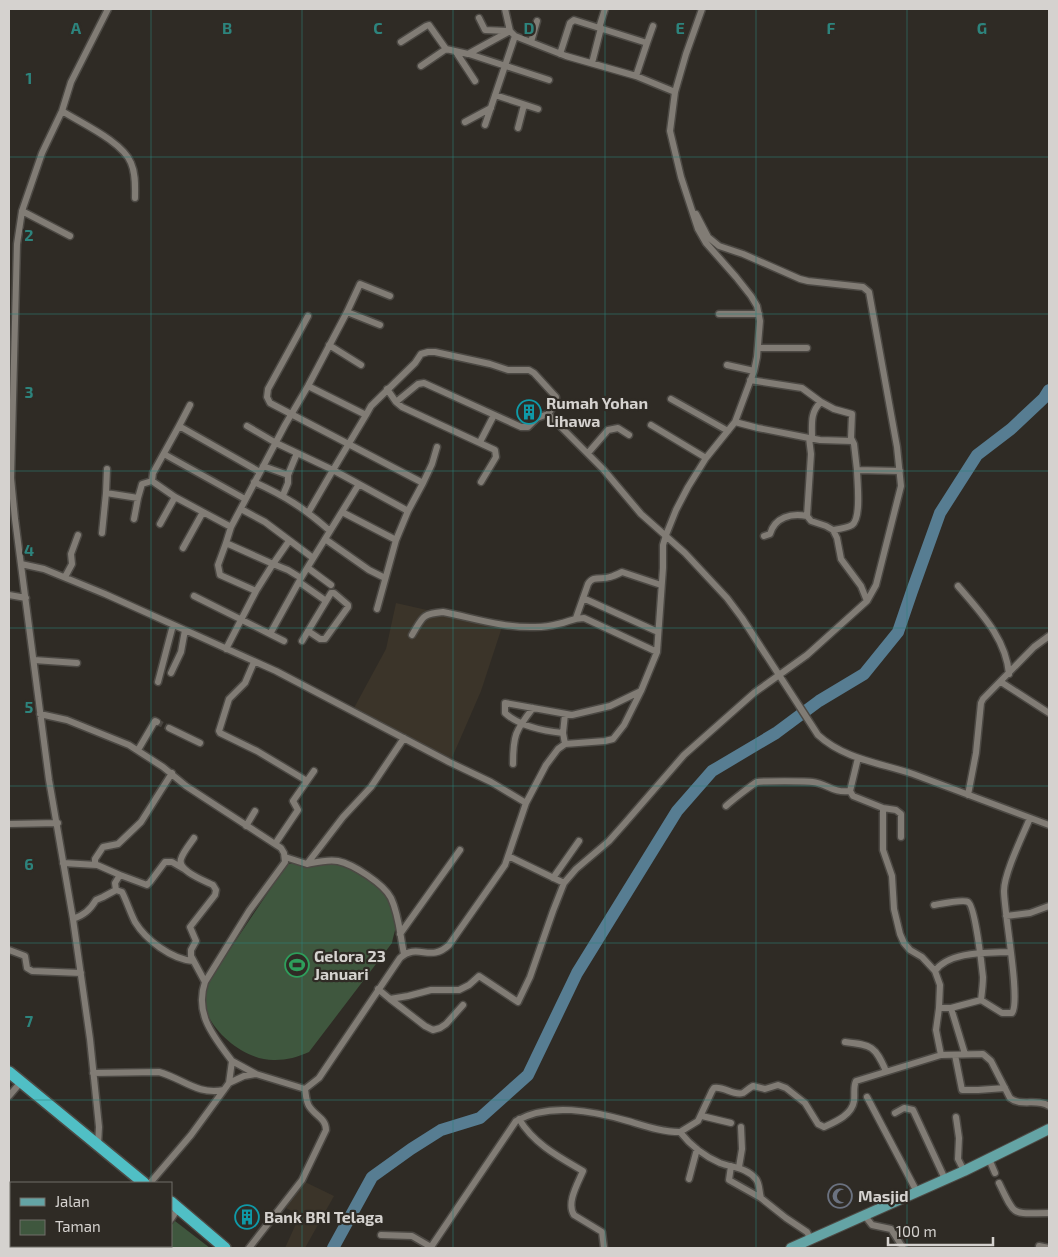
<svg xmlns="http://www.w3.org/2000/svg" width="1058" height="1257" font-family="'Exo 2',sans-serif">
  <rect width="100%" height="100%" fill="#2f2b25"/>
  <path fill="#3b3429" d="M396,603L502,627L481,691L451,760L354,708L386,649Z
    M303,1181L334,1196L305,1248H285L300,1215L286,1208Z"/>
  <path fill="#3f573e" d="M331,859C359,870 395,889 396,923C396,929 393,937 392,943L309,1052C298,1057 287,1060 275,1060C247,1061 213,1034 205,1008C203,1002 204,994 204,988L287,864Z
    M175,1221L210,1248H154L156,1246H171V1226Z"/>
  <g fill="none" stroke-linecap="round" stroke-linejoin="round">
    <path stroke="#577d92" stroke-width="12" d="M333,1248L372,1177L411,1149L441,1130L480,1118L528,1075L577,973L677,811L712,771L776,733L819,701L864,674L898,632L912,591L940,513L977,455L1011,429L1044,398L1049,390"/>
    <path stroke="#48443e" stroke-width="6" stroke-dasharray="6 3" stroke-linecap="butt" d="M157,722L169,728"/>
    <g stroke="#4c4944" stroke-width="9">
      <path id="street" d="M505,9L510,31L515,36L566,56L636,76L675,92
        M479,18L485,30L508,31
        M599,28L605,9
        M401,42L426,26L429,25L446,49L468,54L510,31
        M531,42L537,21
        M647,43L653,26
        M456,52L475,81
        M469,54L549,80
        M560,54L570,23L574,20L647,43L636,76
        M592,63L601,28
        M421,66L446,49
        M495,95L538,109
        M62,111C81,123 123,142 131,163C136,174 135,187 135,198
        M465,122L491,108
        M485,125L515,36
        M518,128L524,105
        M22,211L70,236
        M696,214L708,237L719,246L743,254L800,279L808,281L863,287L869,292L897,447L901,486L876,585L867,601
        M347,312L380,325
        M719,314H759
        M308,316L268,389L267,397L270,403L423,483L432,464L437,447
        M329,345L361,365
        M758,348H807
        M727,365L754,371
        M750,380L802,388L821,402L834,409L852,414L851,438L854,444L857,470L900,471
        M308,386L366,415L371,406L415,363L421,354L428,352H435L490,364L508,370H529L534,373L556,397V403L548,414
        M387,389L396,402L418,384L424,383L521,427H528L537,418L548,414L603,469L641,514L685,553L727,598L742,618L818,735C844,759 880,763 913,774C958,791 1004,808 1049,825
        M671,399L728,431
        M396,402L402,407L495,450L496,457L481,482
        M190,405L179,426L260,472
        M651,425L706,458
        M179,426L153,473L152,481L175,497L231,527
        M247,426L276,443L333,470L366,415
        M809,438L820,440L852,441
        M812,438C812,424 810,412 821,402
        M480,442L494,415
        M588,453L608,430L618,428L629,435
        M164,454L245,499
        M263,466L288,475
        M107,469L106,493L138,498L142,484L152,481
        M254,482C285,496 304,508 330,531
        M283,495L288,483V475L297,453
        M241,509L265,522L313,558
        M342,512L396,540
        M308,513L333,470L408,511
        M134,519L138,498
        M160,524L175,497
        M833,530C839,529 847,528 852,525C862,518 857,481 857,470
        M102,533L106,493
        M764,536L770,534C775,517 791,513 807,516
        M325,539L369,570L385,578
        M289,541L273,564L288,570L301,578L359,484
        M226,543L218,565L220,575L256,591
        M183,548L203,512
        M21,564L44,569L105,594L276,671L449,762L491,782L526,803
        M308,568L331,585
        M65,577L72,564L71,554L78,535
        M299,582L326,601
        M958,586C980,612 1006,638 1009,674
        M9,595L26,598
        M194,596L270,634L301,578
        M583,598L658,632
        M377,609L396,540L408,511L423,483
        M576,618L588,584C593,575 602,580 610,577C614,576 618,574 622,572L661,585
        M270,634L284,641
        M412,635C423,617 421,614 443,612C474,618 503,628 535,627C543,627 551,626 558,624C570,622 571,618 584,618L657,652
        M302,641L331,593H334L348,605V607L325,639H320L308,631
        M226,649L256,591L273,564L226,543L231,527L285,425L308,386L347,312L360,284L390,296
        M34,660L77,663
        M254,662L245,683L229,699L219,731L220,733L257,751L307,781L293,801L298,810L275,844
        M171,673L181,652L185,630
        M158,682L173,625
        M1001,682L1049,713
        M40,714L67,720L129,745L163,767L186,786L281,848L284,853L285,862L249,911L205,982C194,1014 214,1037 232,1061L229,1083L191,1135L150,1183
        M565,714L563,733L565,744
        M169,728L200,743
        M563,733C544,731 519,726 505,713V703L572,715L610,706L641,691
        M138,750L155,721L157,722
        M858,758L850,791L853,796L883,808V850L892,876L894,909L900,934L904,943L910,950L922,957L935,971L940,985L939,1008H951L981,1000
        M513,764C513,736 515,731 533,708
        M307,781L314,771
        M968,795L976,753L981,703L983,699L1034,647L1049,636
        M726,806C730,802 753,784 757,782C761,781 808,781 813,782C828,784 832,793 850,791
        M883,808L896,810L901,814V837
        M9,824L58,823
        M246,826L255,811
        M194,838C190,844 183,852 181,859C177,871 205,881 213,885L216,890L215,895L190,927L196,941L191,950V956L205,982
        M508,856L564,883
        M285,857L307,864L343,817L371,787L404,738
        M63,863L97,865
        M307,864C317,862 328,859 338,861C353,864 384,884 391,898C399,915 400,935 404,954
        M120,875L147,885L150,882L165,862H172L184,869
        M553,878L579,841
        M116,890L115,883L120,875L95,864V859L103,847L118,844L141,822L172,773
        M934,905C940,904 964,899 968,902C975,905 982,967 983,977C983,984 982,992 981,1000L1002,1013H1012C1021,1001 1004,912 1004,891C1004,873 1023,835 1030,818
        M1006,916L1030,913L1049,906
        M73,919C84,915 90,910 96,900L103,897L116,890L122,892C127,902 130,912 135,922C146,940 171,959 193,961
        M400,934L460,850
        M9,950L25,956L27,968L32,971L81,973
        M935,971C949,951 987,953 1010,952
        M378,989L390,999L408,996L431,990H459L469,985L479,976L518,1002L530,977L553,911L564,883L576,869L609,841L625,823L684,755L754,693L807,655L867,601L861,586L841,559L837,538L833,530L826,526L811,521L807,516L811,454L809,438L758,428L735,422
        M390,999L425,1026L433,1030L440,1028L446,1024L463,1005
        M939,1008L936,1030L941,1055
        M951,1008L965,1054
        M845,1042C872,1045 875,1046 886,1071
        M955,1055L962,1090H978L1005,1088
        M232,1061L256,1074L305,1089
        M93,1073L159,1072C184,1079 196,1095 224,1090
        M229,1083L244,1076L256,1074
        M9,1096L21,1082
        M867,1097L917,1192
        M895,1113L904,1108L913,1110L945,1179
        M702,1116L731,1123
        M956,1117L959,1138L958,1159L964,1171
        M519,1119C534,1144 559,1157 583,1171C578,1183 566,1203 574,1215L602,1232L604,1248
        M680,1132L698,1121L712,1091L714,1088C724,1086 733,1096 743,1093C746,1091 749,1088 753,1086L765,1089L778,1085L786,1088L805,1103L818,1124L824,1127C835,1122 852,1115 854,1101C855,1094 853,1087 856,1081L941,1055L983,1054L991,1061L1010,1098C1021,1107 1037,1098 1049,1106
        M98,1145L99,1127L90,1039L73,919L49,780L15,519L11,478L17,244L22,211L42,153L62,111L71,82L108,9
        M989,1159L995,1173
        M731,1166L729,1180L761,1198L786,1218L807,1232L811,1240
        M739,1167L742,1149L741,1127
        M689,1179L697,1149
        M999,1183C1016,1218 1011,1213 1049,1213
        M9,1216L11,1219
        M865,1216L872,1225L891,1229L903,1248
        M171,1219L175,1213
        M381,1235L412,1236L431,1247L430,1248
        M45,1246L48,1248
        M1039,1246L1049,1248
        M431,1247L516,1121C549,1102 593,1111 628,1121C645,1126 662,1132 680,1132C691,1146 704,1156 720,1163C733,1168 746,1167 756,1179C760,1184 759,1192 761,1198
        M149,1248L151,1246
        M249,1248L302,1180L326,1130C326,1118 315,1116 309,1106C306,1101 306,1095 305,1089L319,1078L400,958C418,942 430,963 449,945L505,865L526,803L546,765L558,749L565,744L605,741L613,739L624,725L641,691L657,652L663,568V545L666,535L676,510L688,487L706,458L735,422L754,371L757,357L760,321L757,306L751,296L736,277L706,243L698,229L681,177L670,131L675,92L686,54L702,9"/>
    </g>
    <g stroke="#4c4944" stroke-width="12">
      <path id="primary" d="M791,1248L964,1171L1049,1129"/>
    </g>
    <g stroke="#4c4944" stroke-width="14">
      <path id="highway" d="M9,1072L144,1183
        M171,1202L225,1248"/>
    </g>
    <use href="#street" stroke="#817c75" stroke-width="6"/>
    <use href="#primary" stroke="#64a4a5" stroke-width="10"/>
    <use href="#highway" stroke="#50bfc5" stroke-width="11"/>
  </g>
  <path fill="none" stroke="#2d847d" stroke-width="1" stroke-opacity="0.55" d="M151,9V1183M302,9V1248M453,9V1248M605,9V1248M756,9V1248M907,9V1248M9,157H1049M9,314H1049M9,471H1049M9,628H1049M9,786H1049M9,943H1049M9,1100H1049M151,1246V1248"/>
  <defs>
    <g id="building-ring" transform="scale(1.25)"><circle r="9.5" fill="#2f2b25" stroke="#0f9aa8" stroke-width="1.5"/><path d="M-4-6H4V6H1V3H-1V6H-4ZM-2.5-4.3h1.7v1.8h-1.7ZM.8-4.3h1.7v1.8H.8ZM-2.5-1h1.7V.8h-1.7ZM.8-1h1.7V.8H.8Z" fill="#0f9aa8"/></g>
    <g id="stadium-ring" transform="scale(1.25)"><circle r="9.5" fill="#2f2b25" stroke="#2e9e5b" stroke-width="1.5"/><path d="M0-5a6.5 5 0 1 0 0 10a6.5 5 0 1 0 0-10ZM-3.5-1.8h7v3.6h-7Z" fill="#2e9e5b"/></g>
    <g id="mosque-ring" transform="scale(1.25)"><circle r="9.5" fill="#2f2b25" stroke="#6b7280" stroke-width="1.5"/><path d="M3.5-4.9A6 6 0 1 0 3.5 4.9A5 5 0 1 1 3.5-4.9Z" fill="#6b7280"/></g>
  </defs>
  <g fill-rule="evenodd">
    <use href="#building-ring" x="529" y="412"/>
    <use href="#stadium-ring" x="297" y="965"/>
    <use href="#mosque-ring" x="840" y="1196"/>
    <use href="#building-ring" x="247" y="1217"/>
  </g>
  <g text-anchor="middle" stroke-width="4.5" stroke-linejoin="round" paint-order="stroke">
    <g font-size="16" font-weight="bold" fill="#d5d2cf" stroke="#2f2b25" text-anchor="start">
      <text x="546" y="409">Rumah Yohan<tspan x="546" dy="18">Lihawa</tspan></text>
      <text x="314" y="962">Gelora 23<tspan x="314" dy="18">Januari</tspan></text>
      <text x="858" y="1202">Masjid</text>
      <text x="264" y="1223">Bank BRI Telaga</text>
    </g>
  </g>
  <g font-size="16" text-anchor="middle" font-weight="bold" fill="#2d847d" stroke="#2f2b25" stroke-width="4.5" stroke-linejoin="round" paint-order="stroke">
    <text x="76" y="34">A</text>
    <text x="227" y="34">B</text>
    <text x="378" y="34">C</text>
    <text x="529" y="34">D</text>
    <text x="680" y="34">E</text>
    <text x="831" y="34">F</text>
    <text x="982" y="34">G</text>
    <text x="29" y="84">1</text>
    <text x="29" y="241">2</text>
    <text x="29" y="398">3</text>
    <text x="29" y="556">4</text>
    <text x="29" y="713">5</text>
    <text x="29" y="870">6</text>
    <text x="29" y="1027">7</text>
  </g>
  <rect width="1058" height="1257" fill="none" stroke="#d5d2cf" stroke-width="20"/>
  <rect x="10" y="1182" width="162" height="65" fill="#2f2b25" stroke="#716e69"/>
  <rect x="20" y="1198" width="25" height="8" fill="#64a4a5" stroke="#716e69"/>
  <text x="55" y="1207" font-size="15" fill="#d5d2cf">Jalan</text>
  <rect x="20" y="1220" width="25" height="15" fill="#3f573e" stroke="#716e69"/>
  <text x="55" y="1232" font-size="15" fill="#d5d2cf">Taman</text>
  <path d="M888 1237v8h105v-8" fill="none" stroke="#d5d2cf" stroke-width="2.5"/>
  <text x="896" y="1237" font-size="15" fill="#d5d2cf" stroke="#2f2b25" stroke-width="4" paint-order="stroke">100 m</text>
</svg>
